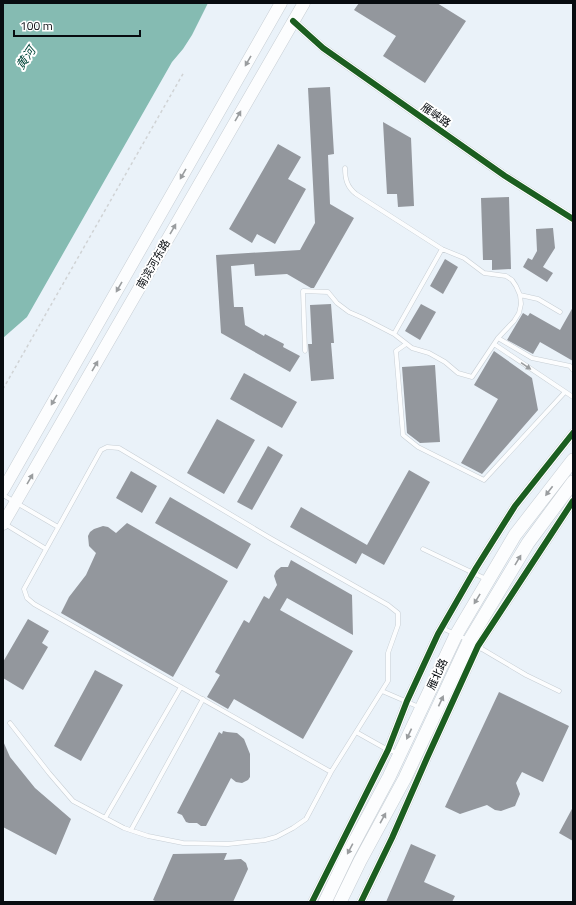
<svg xmlns="http://www.w3.org/2000/svg" width="576" height="905" font-family="'Titillium Web','Noto Sans SC',sans-serif">
  <rect width="100%" height="100%" fill="#eaf2f9"/>
  <path fill="#85bbb2" d="M3,3H208L192,35L183,49L172,62L27,317L3,338Z"/>
  <path fill="#93979d" d="M359,3H437L466,21L425,83L383,56L396,36L354,10Z
    M330,87L334,154L328,155L330,204L354,218L314,288H311L287,274L255,276L254,264L231,266L234,307H243L245,325L264,336L265,334L284,344L283,347L300,356L290,372L221,333L216,255L300,250L315,223L308,88Z
    M383,122L411,138L414,206L398,207L397,194H387Z
    M278,144L301,157L288,179L306,189L275,244L257,234L252,243L229,229Z
    M509,197L511,269L492,270V260H483L481,198Z
    M553,228L555,248L543,267L553,273L547,282L523,267L528,258L532,260L537,251L536,229Z
    M445,259L458,267L443,294L430,286Z
    M331,304L334,343H331L334,379L311,381L308,344H312L310,305Z
    M421,304L436,312L420,340L405,331Z
    M573,307V361L540,342L533,354L507,340L523,313L528,316L530,313L560,330Z
    M494,351L532,378L538,410L482,474L461,463L498,399L474,385Z
    M435,365L440,442L420,443L407,433L402,367Z
    M244,373L297,402L282,428L230,399Z
    M217,419L255,440L224,494L187,473Z
    M268,446L283,455L252,510L237,502Z
    M409,470L430,482L384,565L362,553L356,564L290,527L301,507L367,545Z
    M131,471L157,486L142,513L116,498Z
    M170,497L251,544L237,569L155,523Z
    M127,523L228,581L173,677L61,613L69,597L86,575L96,553L89,546L88,536L90,532L94,529L103,526L108,527L116,533Z
    M291,560L352,595L353,635L287,598L280,610L353,651L303,739L234,699L228,709L207,697L220,675L215,672L244,620L249,623L264,596L269,599L277,585L274,576L276,571L281,567H288Z
    M28,619L49,631L42,643L48,647L23,690L3,678V662Z
    M95,670L123,685L81,761L54,746Z
    M499,692L569,726L543,782L522,772L516,783L520,794L515,806L501,811L495,810L487,805L460,814L445,807Z
    M223,731L227,732L237,733L244,739L250,754V777L248,780L242,783L236,782L231,778L206,826H201L197,823H189L186,822L182,815L177,813L219,732L222,734Z
    M3,741L10,757L35,788L71,819L56,855L3,827Z
    M573,807V841L559,833Z
    M411,844L436,855L424,882L455,896L452,902H386Z
    M227,853L224,860L241,859L246,863L248,869L233,902H157L153,900L173,854Z"/>
  <g fill="none" stroke-linecap="round" stroke-linejoin="round">
    <g stroke="#c7ced4" stroke-width="5">
      <path id="lane" d="M520,295L538,299L560,312
        M394,334L442,249
        M498,338L532,358L570,366L573,370
        M406,344L396,351L403,435L418,447L484,480L565,392
        M494,344L573,397
        M305,351L303,291L328,292L337,303L349,312L363,318L394,334L412,348L429,353L445,362L458,373L472,377L498,338L514,321L519,313L521,304L520,295L516,286L512,280L506,276L484,273L464,258L442,249L356,194C347,187 345,179 345,168
        M107,447L119,448L270,538L388,605L398,613V625L388,653V681L331,772L34,604L27,598L24,589L101,450Z
        M3,495L58,527
        M5,524L46,549
        M423,549L486,579
        M442,628L468,640
        M477,646L526,675L559,691
        M382,691L419,707
        M10,723L49,773L73,801L124,828L148,836L183,843L228,844L265,840L276,837L293,828L306,819L331,772
        M356,732L388,750L399,753
        M105,818L181,687
        M131,830L203,699"/>
    </g>
    <g stroke="#c7ced4" stroke-width="9">
      <path id="street" d="M293,21L323,48L505,176L573,219
        M312,902L388,750L407,701L438,634L476,568L515,506L573,433
        M361,902L392,838L427,758L478,646L573,501"/>
    </g>
    <g stroke="#c7ced4" stroke-width="13">
      <path id="secondary" d="M3,490L281,3
        M3,524L304,3"/>
    </g>
    <g stroke="#c7ced4" stroke-width="14">
      <path id="primary" d="M325,902L348,854L389,777L456,635L515,535L573,460
        M340,902L360,861L405,778L469,641L528,543L573,482"/>
    </g>
    <path stroke="#d0d3d5" stroke-width="1.5" stroke-dasharray="3 3" stroke-linecap="butt" d="M3,389L184,72"/>
    <use href="#lane" stroke="#fcfdfe" stroke-width="4"/>
    <use href="#street" stroke="#fcfdfe" stroke-width="8"/>
    <use href="#secondary" stroke="#fcfdfe" stroke-width="12"/>
    <use href="#primary" stroke="#fcfdfe" stroke-width="13"/>
    <g stroke="#fff" stroke-width="8">
      <path id="cycleway" d="M293,21L323,48L505,176L573,219
        M312,902L388,750L407,701L438,634L476,568L515,506L573,433
        M361,902L392,838L427,758L478,646L573,501"/>
    </g>
    <use href="#cycleway" stroke="#1b5e20" stroke-width="6"/>
  </g>
  <defs><path id="oneway-solid" d="M-6-.8H1V-3.2L6.5 0L1 3.2V.8H-6Z"/></defs>
  <g fill="#9a9d9f">
    <use href="#oneway-solid" transform="translate(248 61) rotate(120)"/>
    <use href="#oneway-solid" transform="translate(238 116) rotate(-60)"/>
    <use href="#oneway-solid" transform="translate(183 174) rotate(120)"/>
    <use href="#oneway-solid" transform="translate(173 229) rotate(-60)"/>
    <use href="#oneway-solid" transform="translate(119 287) rotate(120)"/>
    <use href="#oneway-solid" transform="translate(95 366) rotate(-60)"/>
    <use href="#oneway-solid" transform="translate(526 366) rotate(34)"/>
    <use href="#oneway-solid" transform="translate(54 400) rotate(120)"/>
    <use href="#oneway-solid" transform="translate(30 479) rotate(-60)"/>
    <use href="#oneway-solid" transform="translate(549 491) rotate(127)"/>
    <use href="#oneway-solid" transform="translate(518 560) rotate(-59)"/>
    <use href="#oneway-solid" transform="translate(477 599) rotate(121)"/>
    <use href="#oneway-solid" transform="translate(441 701) rotate(-65)"/>
    <use href="#oneway-solid" transform="translate(409 734) rotate(115)"/>
    <use href="#oneway-solid" transform="translate(383 818) rotate(-61)"/>
    <use href="#oneway-solid" transform="translate(350 849) rotate(118)"/>
  </g>
  <g text-anchor="middle" stroke-width="4" stroke-linejoin="round" paint-order="stroke">
    <g font-size="11" fill="#080c10" stroke="#fff">
      <text transform="translate(436 115) rotate(35)" y="4">雁峡路</text>
      <text transform="translate(153 264) rotate(-60)" y="4">南滨河东路</text>
      <text transform="translate(437 674) rotate(-65)" y="4">雁北路</text>
    </g>
    <g font-size="12" font-style="italic" fill="#004539" stroke="#fff">
      <text transform="translate(26 58) rotate(-56)" y="4">黄河</text>
    </g>
  </g>
  <rect width="576" height="905" fill="none" stroke="#080c10" stroke-width="8"/>
  <path d="M14 30v6h126v-6" fill="none" stroke="#080c10" stroke-width="2"/>
  <text x="20" y="30" font-size="12" fill="#080c10" stroke="#ffffff" stroke-width="3" paint-order="stroke">100 m</text>
</svg>
